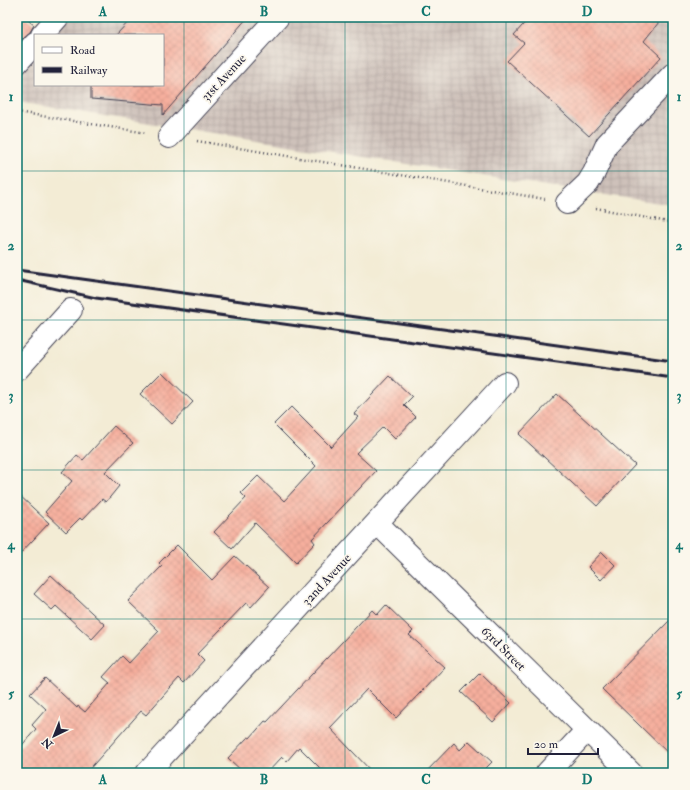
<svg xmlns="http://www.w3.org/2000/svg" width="690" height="790" font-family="'IM FELL Double Pica',serif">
  <defs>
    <pattern id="industrial-grid" width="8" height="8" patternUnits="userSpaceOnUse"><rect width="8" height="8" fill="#cec1ba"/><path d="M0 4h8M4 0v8" fill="none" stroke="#b1a6a1"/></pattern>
    <pattern id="building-cross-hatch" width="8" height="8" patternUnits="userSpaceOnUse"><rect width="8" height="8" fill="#f6af9d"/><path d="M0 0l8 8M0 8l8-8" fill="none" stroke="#d39688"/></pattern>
  </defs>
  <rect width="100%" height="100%" fill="#fbf7ec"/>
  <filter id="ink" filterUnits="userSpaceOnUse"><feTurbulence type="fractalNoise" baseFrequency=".025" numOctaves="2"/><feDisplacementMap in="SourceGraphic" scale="8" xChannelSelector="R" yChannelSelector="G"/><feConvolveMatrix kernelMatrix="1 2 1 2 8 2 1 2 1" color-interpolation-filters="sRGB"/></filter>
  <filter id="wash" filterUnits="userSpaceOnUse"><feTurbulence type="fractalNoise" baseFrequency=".012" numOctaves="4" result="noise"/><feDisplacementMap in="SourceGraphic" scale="16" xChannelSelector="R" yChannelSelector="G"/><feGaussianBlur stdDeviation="0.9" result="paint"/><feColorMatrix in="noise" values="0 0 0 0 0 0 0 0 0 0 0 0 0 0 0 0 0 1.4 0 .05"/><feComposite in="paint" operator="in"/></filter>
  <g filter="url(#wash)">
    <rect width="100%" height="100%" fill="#f3ecd5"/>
    <path fill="url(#industrial-grid)" fill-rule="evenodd" d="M42,17H673V205L547,186L17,102V44ZM35,35H163V85H35Z"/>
    <g id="blocks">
      <path fill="url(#building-cross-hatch)" d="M17,17H24L34,25L30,32L22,39L17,34Z
        M133,17H248L163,115V105L91,99V85H163V35H116Z
        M530,17H663L644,41L661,57L589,136L507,61L524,43L514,35Z
        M162,372L193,402L172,424L140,394Z
        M390,376L412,397L404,405L416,417L395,439L383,427L356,453L376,471L312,539L315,543L296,563L255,523L232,549L214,532L246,498L241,493L258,476L284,501L316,466L274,424L291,407L331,447L358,417L354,414Z
        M557,394L635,465L597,506L519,434Z
        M114,426L133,443L105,472L119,486L106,502L102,499L82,520L80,518L66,532L45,512L72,481L62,472L77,455L83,460Z
        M17,493L49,523L17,557Z
        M177,545L212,580L235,556L269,587L251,607L246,603L197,654L204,661L184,683L179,678L146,715L141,711L86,773H17V751L36,729L32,725L46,709L30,694L45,678L77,708L78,706L85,712L110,683L103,677L122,656L129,663L159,631L128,601L162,566L159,563Z
        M602,552L615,565L601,580L588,567Z
        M51,575L105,625L92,639L56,606L52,610L34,594Z
        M386,605L413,631L409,635L445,667L396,718L367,689L330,728L373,773H325L299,747L287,761L282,757L267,773H244L228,758L248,737L250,738L265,721L267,722L372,610L377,615Z
        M673,617V758L602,689Z
        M480,673L511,703L493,722L461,692Z
        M469,741L492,762L481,773H425L454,743L460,750Z"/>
    </g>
  </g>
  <g filter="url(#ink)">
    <use href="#blocks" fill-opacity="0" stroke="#414052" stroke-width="1"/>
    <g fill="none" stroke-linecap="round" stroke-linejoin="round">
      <g stroke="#414052" stroke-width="24">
        <path id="minor" d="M42,35L58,17
          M17,63L35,43
          M169,137L278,17
          M567,203L588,183L594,173L607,144L673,74
          M17,370L71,310
          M377,523L631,773
          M147,773L505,383
          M547,773L587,730"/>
      </g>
      <path stroke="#414052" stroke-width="2.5" stroke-dasharray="1 3" stroke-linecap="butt" d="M17,112L147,133
        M197,141L545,199
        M596,208L673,223"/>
      <use href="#minor" stroke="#fff" stroke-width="22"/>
      <path stroke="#22223b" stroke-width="3" d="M17,270L673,361
        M17,280L96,298L673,378"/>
    </g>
  </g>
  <path fill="none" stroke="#0f766e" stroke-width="1" stroke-opacity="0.55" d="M184,17V773M345,17V773M506,17V773M17,171H673M17,320H673M17,470H673M17,619H673"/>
  <g text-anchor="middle" stroke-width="3.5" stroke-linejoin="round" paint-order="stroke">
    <g font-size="13" fill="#22223b" stroke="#fbf7ec">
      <text transform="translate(223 77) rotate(-47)" y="5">31st Avenue</text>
      <text transform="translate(326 579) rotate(-47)" y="5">32nd Avenue</text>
      <text transform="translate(504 648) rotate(45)" y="5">63rd Street</text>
    </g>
  </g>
  <rect width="690" height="790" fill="none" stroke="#fbf7ec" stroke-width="44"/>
  <rect x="34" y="34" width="130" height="52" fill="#fbf7ec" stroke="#a4a2a5"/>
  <rect x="42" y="47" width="20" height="6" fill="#ffffff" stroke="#a4a2a5"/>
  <text x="70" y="54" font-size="12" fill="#22223b">Road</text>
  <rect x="42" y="67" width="20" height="6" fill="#22223b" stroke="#a4a2a5"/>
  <text x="70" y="74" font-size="12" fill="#22223b">Railway</text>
  <g transform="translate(54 736) rotate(223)" stroke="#fbf7ec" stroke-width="3" paint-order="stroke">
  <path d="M0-3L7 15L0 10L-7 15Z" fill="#22223b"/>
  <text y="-6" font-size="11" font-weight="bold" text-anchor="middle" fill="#22223b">N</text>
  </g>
  <path d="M528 748v6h70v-6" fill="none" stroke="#22223b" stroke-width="2"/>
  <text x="534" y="748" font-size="12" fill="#22223b" stroke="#fbf7ec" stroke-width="3" paint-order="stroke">20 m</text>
  <rect x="22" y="22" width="646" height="746" fill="none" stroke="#0f766e" stroke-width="1.5"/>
  <g font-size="13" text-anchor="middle" font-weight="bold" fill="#0f766e">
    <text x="103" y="16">A</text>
    <text x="264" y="16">B</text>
    <text x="426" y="16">C</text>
    <text x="587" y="16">D</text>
    <text x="11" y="101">1</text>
    <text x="679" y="101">1</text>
    <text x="11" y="250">2</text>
    <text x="679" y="250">2</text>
    <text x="11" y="400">3</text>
    <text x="679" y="400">3</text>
    <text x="11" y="549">4</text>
    <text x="679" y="549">4</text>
    <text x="11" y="698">5</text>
    <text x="679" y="698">5</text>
    <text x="103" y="784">A</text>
    <text x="264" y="784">B</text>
    <text x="426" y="784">C</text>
    <text x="587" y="784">D</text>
  </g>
</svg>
